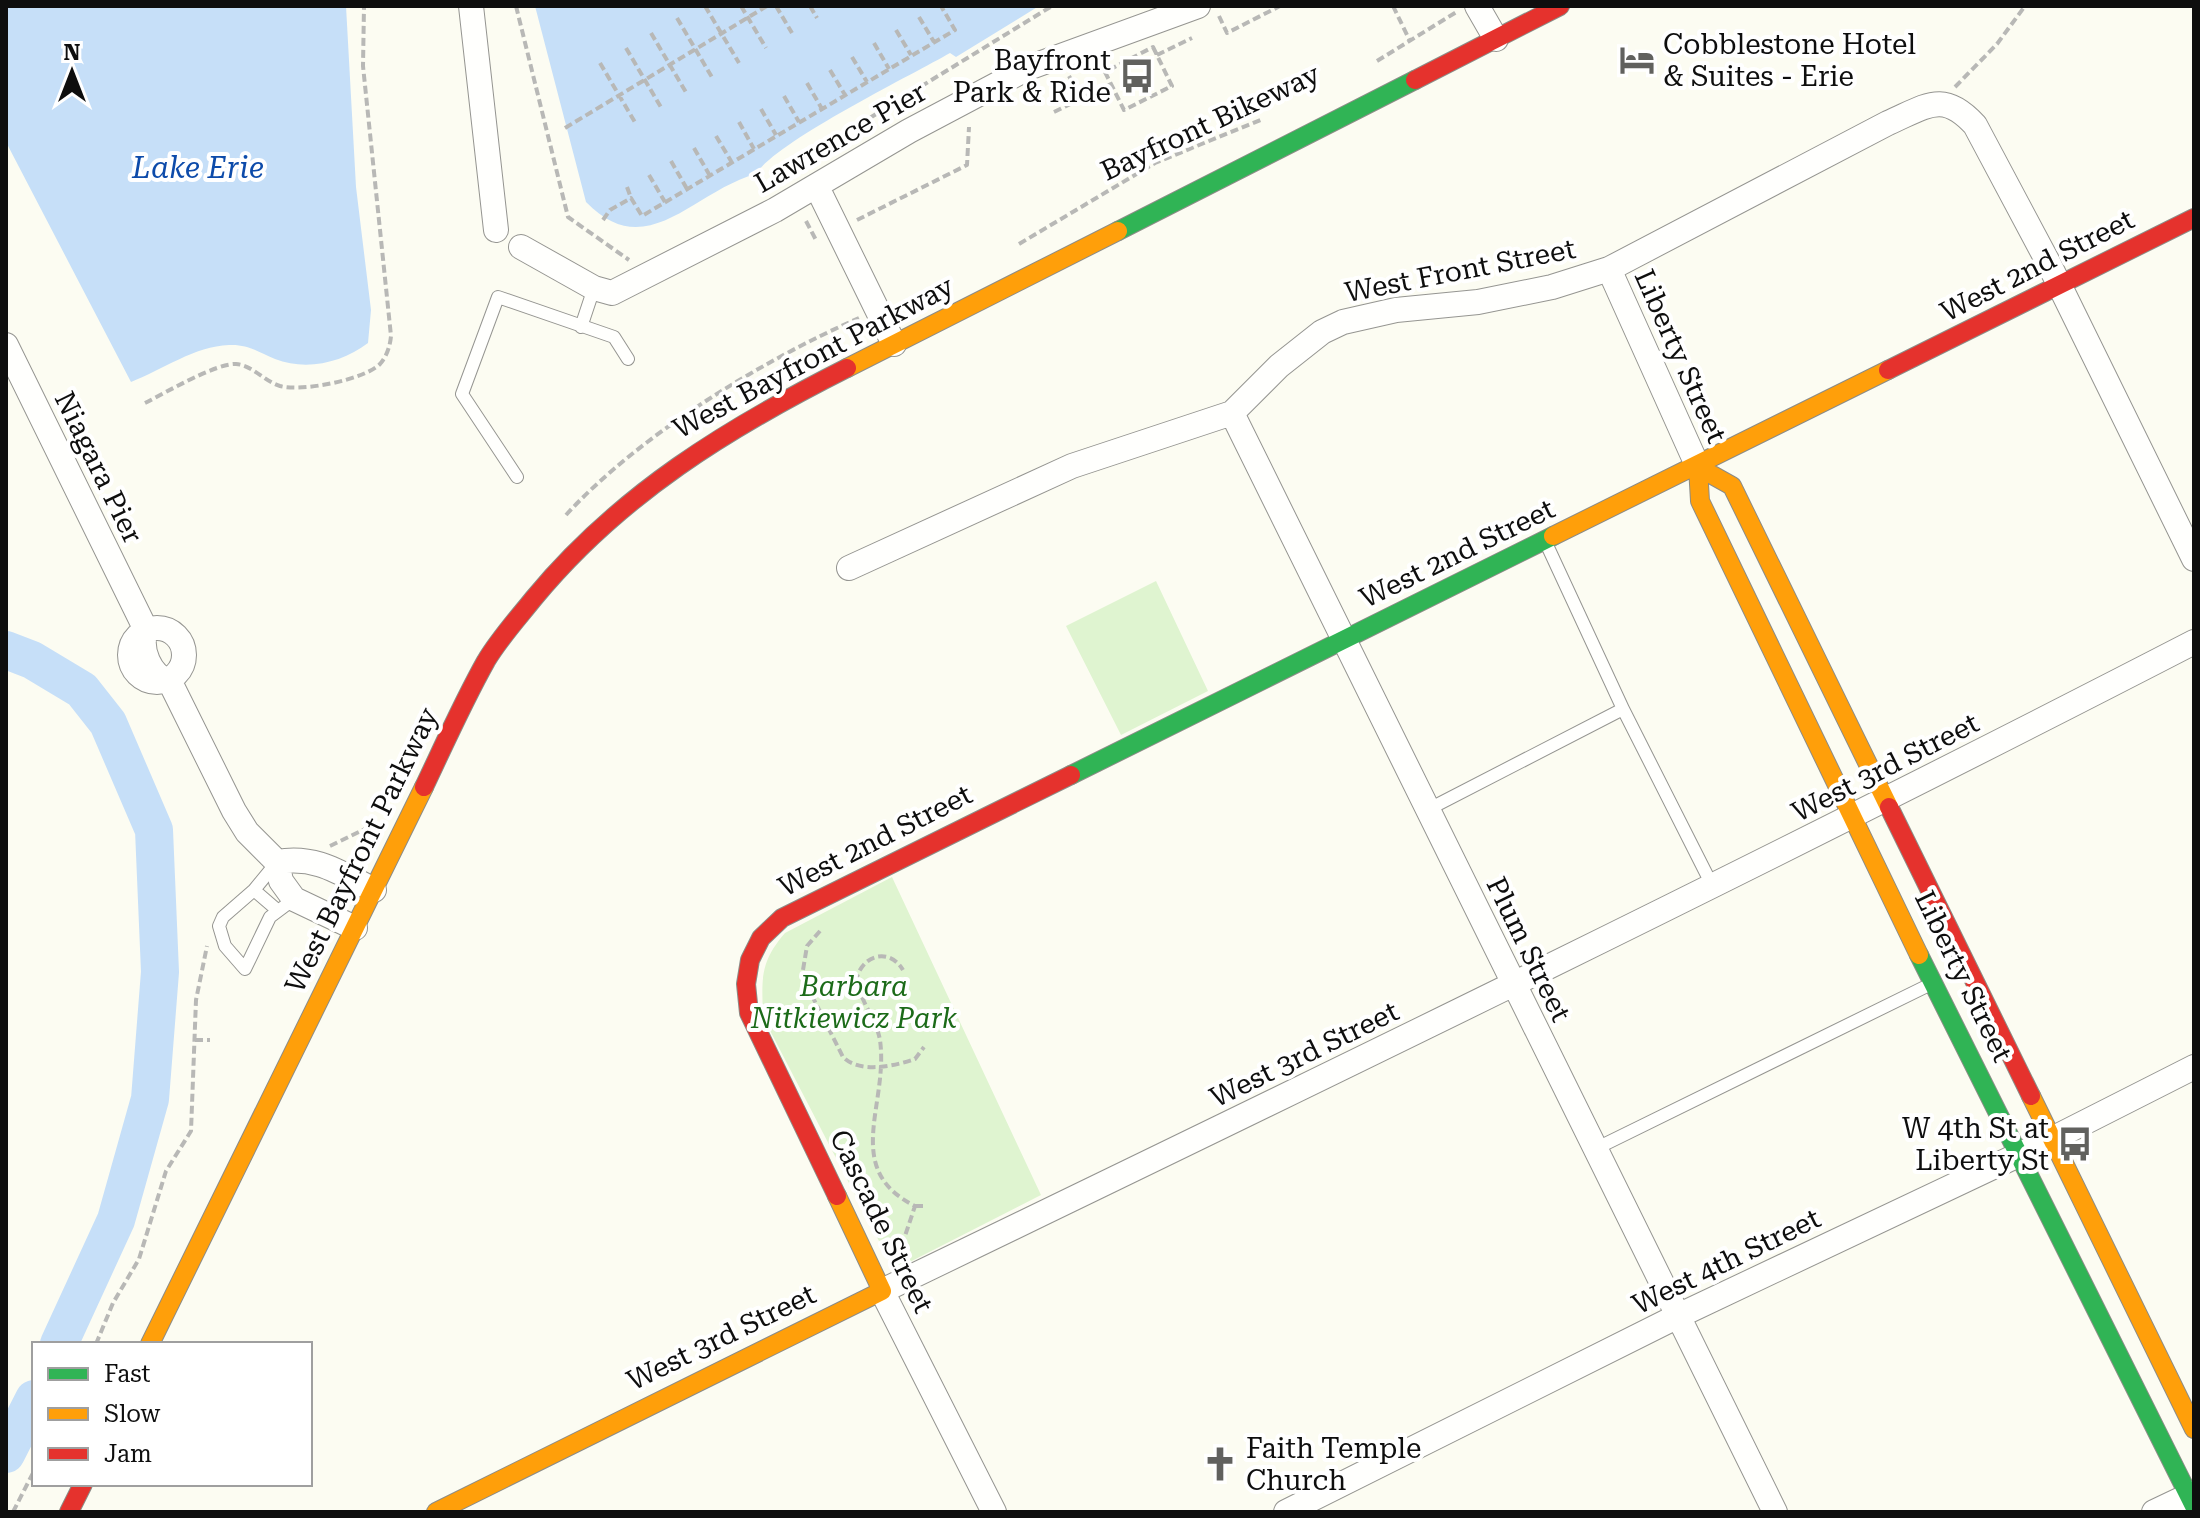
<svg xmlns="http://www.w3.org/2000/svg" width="2200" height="1518" font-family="'Roboto Serif',serif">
  <rect width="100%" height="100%" fill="#fcfcf2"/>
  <path fill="#dff4d0" d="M1156,581L1208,691L1121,735L1066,626Z
    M892,877L1041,1195L894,1270L763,1017C762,980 759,963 785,933Z"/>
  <path fill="#c6dff8" d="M6,6H346L356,187L371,310L368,343C342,363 306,371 275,359C258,352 248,344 229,345C195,346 162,370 131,382L6,142Z
    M535,6H1039L956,57L950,53C910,76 777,141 756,174C693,191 647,265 586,202Z"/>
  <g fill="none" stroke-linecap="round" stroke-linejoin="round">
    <path stroke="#c6dff8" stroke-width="38" d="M6,650L32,660L82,690L108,723L154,830L160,972L150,1099L116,1220L59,1344
      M6,1454L34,1399"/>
    <g stroke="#959591" stroke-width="14">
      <path id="lane" d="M581,327L594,288
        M517,477L462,394L498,297L614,337L628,359
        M1623,709L1713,887
        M1427,810L1623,709L1546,543
        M277,862L254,890L223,917L219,926L225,946L245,969L270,917L294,899
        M254,890L276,909
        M1595,1149L1933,983"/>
    </g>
    <g stroke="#959591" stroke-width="26">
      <path id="street" d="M471,6L496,230
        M1477,6L1496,39
        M817,187L894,344
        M521,247L594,288L612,293L775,210L909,131L1028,68L1198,6
        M1609,269L1698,467
        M6,345L146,630C139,649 150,676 170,682L234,811L247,832L277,862L281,881L294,899L355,928
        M1232,413L1775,1512
        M849,568L1072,466L1232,413L1279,366L1322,332L1343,322L1396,310L1478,302L1552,287L1609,269L1888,123C1927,106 1943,90 1975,125L2049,264L2194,559
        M130 655a27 27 0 1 1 54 0a27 27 0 1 1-54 0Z
        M277,862C316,855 340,873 374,890
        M994,1512L882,1291C1321,1079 1760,866 2194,642
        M1286,1512L1678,1316L2050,1140L2194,1067
        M2154,1512L2194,1493"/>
    </g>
    <g stroke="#8c8c87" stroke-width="20">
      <path id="fast" d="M1118,231L1415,80
        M1071,775L1553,536
        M1919,955L2194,1506"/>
    </g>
    <g stroke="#8c8c87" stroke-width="20">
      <path id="slow" d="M847,368L1118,231
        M1698,467L1700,501L1919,955
        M1698,467L1732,486L1889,807
        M1553,536L1888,370
        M2031,1096L2194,1429
        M150,1344L424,787
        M436,1512L882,1291L837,1196"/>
    </g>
    <g stroke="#8c8c87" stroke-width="20">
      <path id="jam" d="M1415,80L1560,6
        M1888,370L2194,218
        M424,787C444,745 463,702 486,661C499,639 518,618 534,598C620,494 728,428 847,368
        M1889,807L2031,1096
        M837,1196L749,1013L746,984L750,960L761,938L782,918L1071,775
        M69,1512L83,1484"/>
    </g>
    <path stroke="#b8b8b6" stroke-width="4" stroke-dasharray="8 4" stroke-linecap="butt" d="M516,6L568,217L629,260
      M705,6L739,63
      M741,6L766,48
      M776,6L792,33
      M810,6L817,18
      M1393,6L1410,41
      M1219,16L1227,33L1280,6
      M919,17L934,42
      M677,18L713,79
      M896,30L911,55
      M651,33L687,94
      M874,43L889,69
      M1153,47L1172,86L1124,110L1105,72Z
      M626,48L662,109
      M1157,55L1192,38
      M852,57L867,82
      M1377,61L1458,11
      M600,63L636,124
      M830,70L845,95
      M1069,76L1081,98
      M807,83L822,109
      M1955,87L1997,44L2025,6
      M784,96L799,122
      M761,109L776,135
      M1054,112L1111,84
      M739,122L754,149
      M565,128L767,6
      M716,136L731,161
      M694,148L710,176
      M671,161L687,189
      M649,175L665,202
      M771,185L785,170L1052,6
      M627,187L631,198
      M603,220L610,210L631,198L642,216L955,30L941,6
      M857,220L967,165L969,127
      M806,221L816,240
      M1019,244L1155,163L1263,119
      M145,403C165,393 216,363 236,364C252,365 264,381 280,386C301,392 364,380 380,364C387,356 390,346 391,336L363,66L364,6
      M566,515C638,436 761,361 859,318
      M330,846L367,828
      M820,931L807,946L802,976L843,1057C860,1074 895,1066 915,1059L924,1047
      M195,1040H210
      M915,1206H926
      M898,1257L915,1206C841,1169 889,1105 880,1040C876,1018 858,999 857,977C864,954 890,948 903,970
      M96,1344L113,1303L139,1259L166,1171L191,1131L196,1000L207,946
      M13,1512L34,1471"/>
    <use href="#lane" stroke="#fffffd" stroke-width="12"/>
    <use href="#street" stroke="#fffffd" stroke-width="24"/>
    <use href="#fast" stroke="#30b455" stroke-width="18"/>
    <use href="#slow" stroke="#ff9f0a" stroke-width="18"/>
    <use href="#jam" stroke="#e5322d" stroke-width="18"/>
  </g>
  <defs>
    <g id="hotel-bare" transform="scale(2.76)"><path d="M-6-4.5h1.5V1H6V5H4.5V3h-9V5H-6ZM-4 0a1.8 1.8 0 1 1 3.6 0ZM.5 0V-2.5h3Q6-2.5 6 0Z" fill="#61615e" stroke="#fff" stroke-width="2.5" paint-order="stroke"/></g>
    <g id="bus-bare" transform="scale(2.76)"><path d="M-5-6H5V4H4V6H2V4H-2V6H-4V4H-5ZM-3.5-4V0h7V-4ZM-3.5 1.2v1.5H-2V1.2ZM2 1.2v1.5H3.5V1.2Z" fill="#61615e" stroke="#fff" stroke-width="2.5" paint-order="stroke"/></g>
    <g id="church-bare" transform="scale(2.76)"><path d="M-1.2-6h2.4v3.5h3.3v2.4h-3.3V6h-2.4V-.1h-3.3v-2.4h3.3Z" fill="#61615e" stroke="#fff" stroke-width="2.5" paint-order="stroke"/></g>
  </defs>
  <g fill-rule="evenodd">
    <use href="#hotel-bare" x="1637" y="60"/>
    <use href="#bus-bare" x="1137" y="76"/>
    <use href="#bus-bare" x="2075" y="1144"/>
    <use href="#church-bare" x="1220" y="1464"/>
  </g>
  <g text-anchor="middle" stroke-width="8" stroke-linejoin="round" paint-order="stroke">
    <g font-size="28" fill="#0e0e0e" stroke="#fff" text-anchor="start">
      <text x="1663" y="54">Cobblestone Hotel<tspan x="1663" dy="32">&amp; Suites - Erie</tspan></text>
      <text x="1111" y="70" text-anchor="end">Bayfront<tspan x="1111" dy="32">Park &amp; Ride</tspan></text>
      <text x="2049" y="1138" text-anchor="end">W 4th St at<tspan x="2049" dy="32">Liberty St</tspan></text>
      <text x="1246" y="1458">Faith Temple<tspan x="1246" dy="32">Church</tspan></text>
    </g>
    <g font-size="28" fill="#0e0e0e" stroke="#fff">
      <text transform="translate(1210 122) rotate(-25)" y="10">Bayfront Bikeway</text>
      <text transform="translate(840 137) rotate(-30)" y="10">Lawrence Pier</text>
      <text transform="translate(2037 265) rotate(-27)" y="10">West 2nd Street</text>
      <text transform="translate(1460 270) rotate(-11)" y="10">West Front Street</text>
      <text transform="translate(1681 356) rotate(66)" y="10">Liberty Street</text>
      <text transform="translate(813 357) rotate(-28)" y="10">West Bayfront Parkway</text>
      <text transform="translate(99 467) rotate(64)" y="10">Niagara Pier</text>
      <text transform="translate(1457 553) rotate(-26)" y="10">West 2nd Street</text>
      <text transform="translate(1885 767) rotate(-27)" y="10">West 3rd Street</text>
      <text transform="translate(875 840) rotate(-27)" y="10">West 2nd Street</text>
      <text transform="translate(361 850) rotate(-64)" y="10">West Bayfront Parkway</text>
      <text transform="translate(1529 949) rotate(64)" y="10">Plum Street</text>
      <text transform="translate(1964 976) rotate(64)" y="10">Liberty Street</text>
      <text transform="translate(1304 1054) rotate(-26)" y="10">West 3rd Street</text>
      <text transform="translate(882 1221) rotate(64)" y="10">Cascade Street</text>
      <text transform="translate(1726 1261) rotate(-26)" y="10">West 4th Street</text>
      <text transform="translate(721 1337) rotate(-26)" y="10">West 3rd Street</text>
    </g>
    <g font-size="28" font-style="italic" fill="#1c6b19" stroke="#fff">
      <text x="854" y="996">Barbara<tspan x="854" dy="32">Nitkiewicz Park</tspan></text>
    </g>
    <g font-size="30" font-style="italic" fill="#0d4baa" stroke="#fff">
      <text x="198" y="178">Lake Erie</text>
    </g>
  </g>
  <rect width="2200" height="1518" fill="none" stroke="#0e0e0e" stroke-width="16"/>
  <rect x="32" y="1342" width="280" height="144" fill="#ffffff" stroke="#9f9f9f" stroke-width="2"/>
  <rect x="48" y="1368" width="40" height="12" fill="#30b455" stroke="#9f9f9f" stroke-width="2"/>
  <text x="104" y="1382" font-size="24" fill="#0e0e0e">Fast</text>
  <rect x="48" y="1408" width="40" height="12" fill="#ff9f0a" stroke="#9f9f9f" stroke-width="2"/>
  <text x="104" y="1422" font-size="24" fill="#0e0e0e">Slow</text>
  <rect x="48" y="1448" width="40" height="12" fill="#e5322d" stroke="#9f9f9f" stroke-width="2"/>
  <text x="104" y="1462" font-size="24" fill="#0e0e0e">Jam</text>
  <g transform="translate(72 72)" stroke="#ffffff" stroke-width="6" paint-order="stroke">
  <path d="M0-6L14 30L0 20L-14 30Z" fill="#0e0e0e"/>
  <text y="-12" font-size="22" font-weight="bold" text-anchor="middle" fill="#0e0e0e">N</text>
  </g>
</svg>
